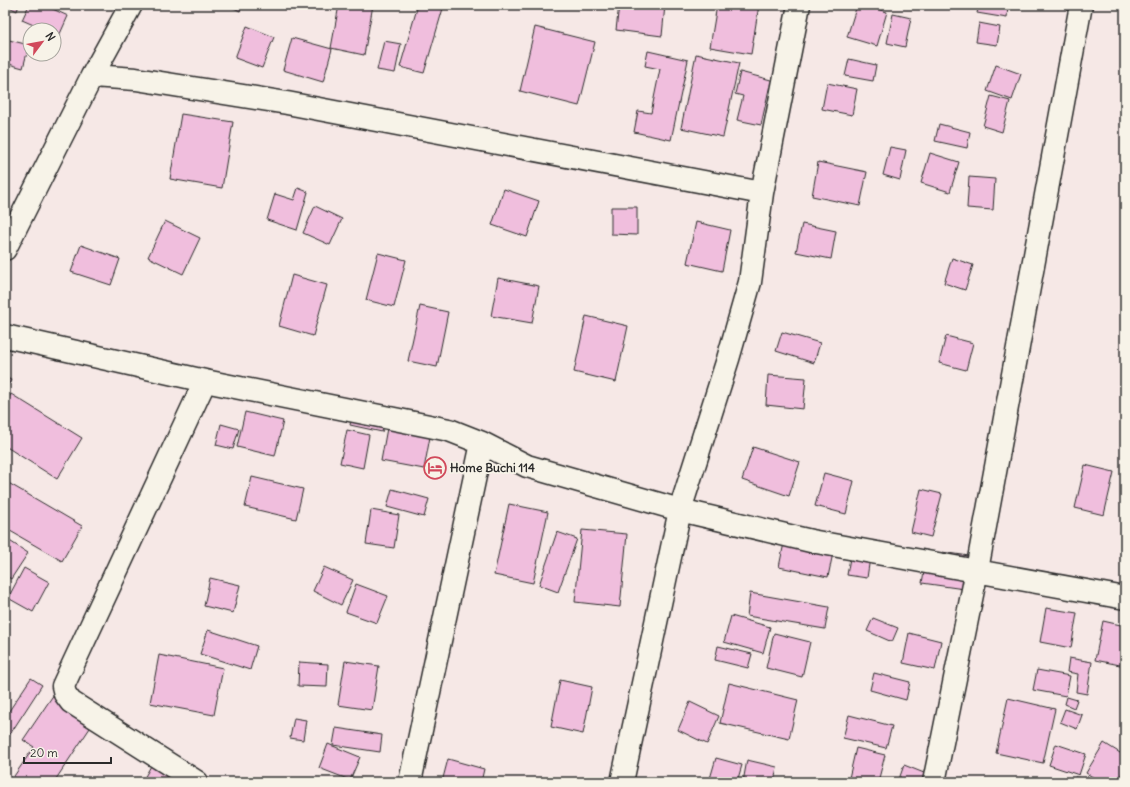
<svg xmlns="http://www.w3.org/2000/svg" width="1130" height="787" font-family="Delius,sans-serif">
  <rect width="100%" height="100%" fill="#f6e8e6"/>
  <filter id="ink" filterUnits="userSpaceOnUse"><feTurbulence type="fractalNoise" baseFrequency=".025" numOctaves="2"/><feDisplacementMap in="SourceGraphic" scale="8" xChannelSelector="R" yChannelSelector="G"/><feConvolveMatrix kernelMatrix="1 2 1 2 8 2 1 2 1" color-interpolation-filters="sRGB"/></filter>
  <g filter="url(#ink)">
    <path fill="#f0bedd" stroke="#2b2b2b" d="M5,5H19L17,11Z
      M29,5H44L68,16L59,36L54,34V30H45L22,20Z
      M55,5H67L64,10Z
      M228,5H242L240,11Z
      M339,5H373L364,55L331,48Z
      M418,5H444L424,73L400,67Z
      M619,5H665L662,36L616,30Z
      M717,5H759L751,54L710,47Z
      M857,5H864L887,12L877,46L847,37Z
      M979,5H1008L1007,18L977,13Z
      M893,14L911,18L905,47L887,43Z
      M979,23L1000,27L997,45L976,42Z
      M247,26L274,37L262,68L235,58Z
      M535,27L595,42L579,106L520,91Z
      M292,38L332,49L323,82L283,70Z
      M5,39L29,45L23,68L5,63Z
      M384,41L401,44L395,73L377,70Z
      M648,51L688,60L671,140L634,132L638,111L651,113L660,69L645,66Z
      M696,54L739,63L723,137L681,128Z
      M849,59L876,65L873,81L845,76Z
      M996,65L1021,74L1012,100L987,91Z
      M5,71L10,72L6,87H5Z
      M740,72L771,80L761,125L737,120L743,96L735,94Z
      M827,83L857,89L852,115L822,109Z
      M991,96L1010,101L1002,132L983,126Z
      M181,114L233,122L222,188L170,179Z
      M939,124L970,132L967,148L935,141Z
      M890,147L906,150L900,180L883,175Z
      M930,153L959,162L950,192L921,183Z
      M818,162L867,172L860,206L812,196Z
      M969,177L995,179L993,210L967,208Z
      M298,188L308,192L297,230L267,220L275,194L294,200Z
      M504,189L539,201L527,237L492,225Z
      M315,206L342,219L330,245L303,233Z
      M611,207H637V235L611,234Z
      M165,221L200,238L183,274L148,257Z
      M696,222L730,230L722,271L687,263Z
      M802,224L836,231L831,259L796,252Z
      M81,245L120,259L111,285L71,272Z
      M378,253L406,260L394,307L366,300Z
      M952,258L973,265L965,290L944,283Z
      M292,275L327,285L313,336L279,326Z
      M498,278L539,286L532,323L491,316Z
      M420,306L448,312L437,367L408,361Z
      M586,316L628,326L616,382L574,372Z
      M782,332L820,343L814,363L776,351Z
      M946,336L973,343L966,370L939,363Z
      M768,375L806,378L803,409L766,405Z
      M5,377L11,380L5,390Z
      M11,394L82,438L57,479L5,446V405Z
      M354,407L386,414L382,432L350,425Z
      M245,412L283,421L275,456L237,447Z
      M221,424L239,429L233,449L216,445Z
      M387,428L430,437L424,469L381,461Z
      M347,430L369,435L363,468L340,463Z
      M753,447L800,462L789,496L742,480Z
      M1085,465L1114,472L1104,515L1075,508Z
      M824,473L854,481L846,514L815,506Z
      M252,477L303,489L296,519L245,507Z
      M5,481L82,526L62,561L5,528Z
      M392,489L429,499L424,517L387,507Z
      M921,489L942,494L931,537L911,532Z
      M509,504L548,512L533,583L494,575Z
      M371,510L399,515L394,548L366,544Z
      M582,530L627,534L620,607L575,602Z
      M557,532L577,539L558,592L539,585Z
      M5,538L28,553L11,579L5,575Z
      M785,538L834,548L828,577L779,567Z
      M853,541L872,544L867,578L847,575Z
      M942,552L969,556L964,589L922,583L925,566L939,568Z
      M324,567L353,580L341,605L313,591Z
      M24,568L49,582L33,612L8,598Z
      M210,578L240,585L233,613L204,606Z
      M356,584L388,596L377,623L346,612Z
      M750,593L829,607L825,629L747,616Z
      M1046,608L1077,613L1071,648L1040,642Z
      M731,616L770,627L763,653L724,642Z
      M873,618L898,628L892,642L867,631Z
      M1103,621L1125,626V666L1095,660Z
      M208,630L257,646L250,670L200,654Z
      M774,633L810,642L802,677L766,668Z
      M909,633L941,641L935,670L903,663Z
      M718,646L752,654L748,668L715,660Z
      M159,655L223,668L214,715L150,703Z
      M1069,658L1092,662L1087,694L1076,692L1078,674L1067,672Z
      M345,661L379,666L372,710L338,705Z
      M299,662L328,664L327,687L298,686Z
      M1037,670L1070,676L1066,696L1033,690Z
      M874,673L910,682L906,700L870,690Z
      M31,678L42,685L5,742V717Z
      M560,680L592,687L583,734L551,727Z
      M729,683L798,700L789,739L720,723Z
      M54,694L94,722L54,782H10L34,747L23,740Z
      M1067,697L1077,700L1074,708L1065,704Z
      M1008,698L1055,709L1043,763L996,753Z
      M690,702L719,716L707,744L678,730Z
      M1065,709L1082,715L1077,729L1060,722Z
      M849,715L892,726L886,748L843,738Z
      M294,718L306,720L303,740L290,738Z
      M336,728L382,735L380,752L333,745Z
      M1104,743L1125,756V768L1117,782H1101L1086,773Z
      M328,744L360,757L350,780L319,768Z
      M1056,744L1086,754L1079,775L1049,765Z
      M856,748L885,755L878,782H865L849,778Z
      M716,758L742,765L737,782H709Z
      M448,759L484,769L481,782H442Z
      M747,760L777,767L774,782H743Z
      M152,764L183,782H142Z
      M904,765L929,775L926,782H898Z
      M1075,777L1083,779L1082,782H1073Z"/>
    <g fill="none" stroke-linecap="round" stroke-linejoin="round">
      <g stroke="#2b2b2b" stroke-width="25">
        <path id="street" d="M92,76L136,79L287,103L762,193
          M5,249L92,76L131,5
          M5,336L205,381L63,686L65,694L71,702L197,782
          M205,381L449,430L482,443L527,466L680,510L728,359L750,282L762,193L799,5
          M410,782L482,443
          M622,782L680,510L811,541L1125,598
          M934,782L977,570L1081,5"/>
      </g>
      <use href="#street" stroke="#f7f3e8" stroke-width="22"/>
    </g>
  </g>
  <defs>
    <g id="hotel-ring" transform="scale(1.15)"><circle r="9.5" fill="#f7f3e8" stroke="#d1495b" stroke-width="1.5"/><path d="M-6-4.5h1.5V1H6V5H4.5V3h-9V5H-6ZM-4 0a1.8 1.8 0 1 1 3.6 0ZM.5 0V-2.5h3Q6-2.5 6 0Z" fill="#d1495b"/></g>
  </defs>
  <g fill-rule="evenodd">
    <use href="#hotel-ring" x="435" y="468"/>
  </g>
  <g text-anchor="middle" stroke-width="3.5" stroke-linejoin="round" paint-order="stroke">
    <g font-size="12" font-weight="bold" fill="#2b2b2b" stroke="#f7f3e8" text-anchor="start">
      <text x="450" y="472">Home Buchi 114</text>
    </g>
  </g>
  <rect width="1130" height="787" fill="none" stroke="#f7f3e8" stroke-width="20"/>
  <rect x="10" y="10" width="1110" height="767" fill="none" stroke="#2b2b2b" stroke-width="1.5" filter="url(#ink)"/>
  <g transform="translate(42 42) rotate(58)"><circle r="19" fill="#f7f3e8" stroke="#a5a39c"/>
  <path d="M0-3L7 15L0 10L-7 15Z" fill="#d1495b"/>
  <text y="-6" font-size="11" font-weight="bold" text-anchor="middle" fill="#2b2b2b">N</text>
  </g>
  <path d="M24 757v6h87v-6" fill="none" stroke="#2b2b2b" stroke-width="2"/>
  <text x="30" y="757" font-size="12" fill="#2b2b2b" stroke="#f7f3e8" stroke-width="3" paint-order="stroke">20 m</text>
</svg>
